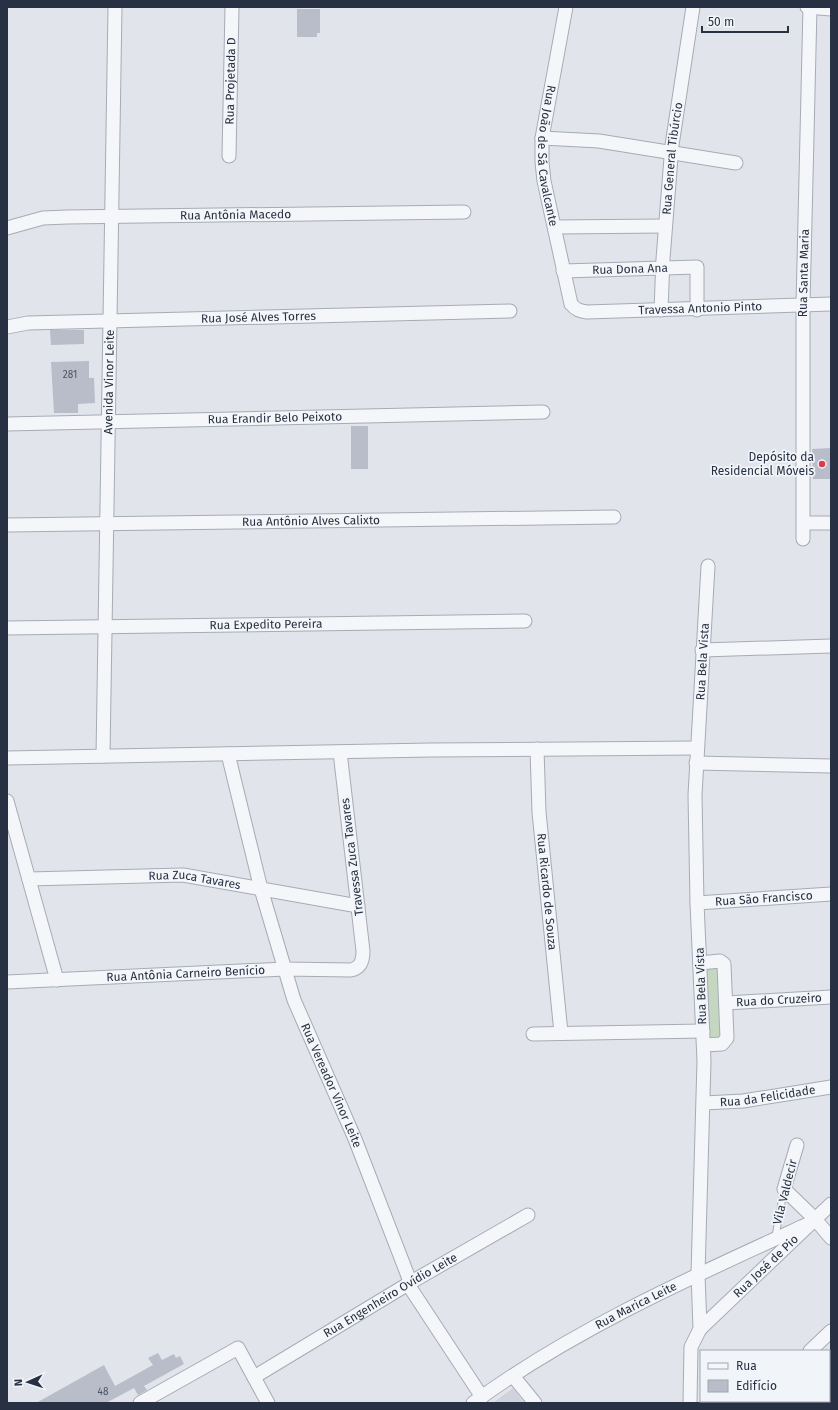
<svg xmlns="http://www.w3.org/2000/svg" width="838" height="1410" font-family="'Fira Sans',sans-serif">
  <rect width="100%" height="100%" fill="#e1e4eb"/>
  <path fill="#cfd3dd" d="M513,1388L524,1403H493Z"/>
  <path fill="#c5d6c1" d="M719,966L723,1037L708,1041L703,967Z"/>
  <path fill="#b8bdc9" d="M297,9H320V33H317V37H297Z
    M50,330H84V344L51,345Z
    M89,361V378H94L95,403L78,404V413H54L51,362Z
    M351,426H368V469H351Z
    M831,448V479H813L812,449Z
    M158,1353L162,1360L174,1354L176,1358L180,1356L184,1364L144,1386L147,1390L138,1395L134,1388L106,1403H36L104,1365L115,1386L153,1365L148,1358Z"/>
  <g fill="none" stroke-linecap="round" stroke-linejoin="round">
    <g stroke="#a6abb6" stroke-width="8">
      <path id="service" d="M775,1239L784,1189"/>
    </g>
    <g stroke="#a6abb6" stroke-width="15">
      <g id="minor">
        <path id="s1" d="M566,7L542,138V162L544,181L571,304C576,310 580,311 587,312L831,304"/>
        <path d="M807,7L831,9"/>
        <path d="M542,138L599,141L736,163"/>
        <path id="s2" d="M229,156L232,7"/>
        <path d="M555,227L665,226"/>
        <path id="s3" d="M7,228L43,218L67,217L464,212"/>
        <path id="s4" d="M563,271L697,267V310"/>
        <path id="s5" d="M661,310L663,259L672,145L693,7"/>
        <path id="s6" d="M7,327L28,323L510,311"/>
        <path id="s7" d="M7,424L543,412"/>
        <path d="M804,523H831"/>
        <path id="s8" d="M7,525L614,517"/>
        <path id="s9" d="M803,539V305L810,7"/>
        <path id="s10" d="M7,628L525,621"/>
        <path d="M702,650L831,646"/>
        <path id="s11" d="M537,749L539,812L561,1033"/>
        <path id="s12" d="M228,754L261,889L294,1000L355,1139L408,1276L411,1289L482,1397"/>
        <path id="s13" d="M103,756L115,7"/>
        <path d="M7,758L431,750L696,748"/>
        <path d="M696,763L831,766"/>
        <path d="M7,801L57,980"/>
        <path id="s14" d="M29,879L183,875L358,906"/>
        <path id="s15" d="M697,903L831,894"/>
        <path d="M700,963L720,961L724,964L727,1038L722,1044L704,1045"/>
        <path id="s16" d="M7,982L285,969L351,970C361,968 363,960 363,951L340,752"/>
        <path id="s17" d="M726,1003L831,997"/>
        <path d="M533,1034L703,1031"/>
        <path id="s18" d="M704,1103L743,1101L831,1087"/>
        <path d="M797,1145L784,1189L815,1219L831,1238"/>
        <path id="s19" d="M700,1329L831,1204"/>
        <path d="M810,1351L831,1331"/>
        <path d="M513,1376L535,1403"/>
        <path id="s20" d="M254,1377L413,1281L528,1215"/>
        <path d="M829,1384L831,1383"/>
        <path d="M140,1403L238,1348L268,1403"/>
        <path id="s21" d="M473,1403C574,1329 694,1276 808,1224"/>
        <path id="s22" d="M690,1403L691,1347L700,1329L698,1274L704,1061L697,903L695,795L708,566"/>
        <path d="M769,1403V1401"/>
      </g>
    </g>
    <use href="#service" stroke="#f4f6f9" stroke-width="6"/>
    <use href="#minor" stroke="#f4f6f9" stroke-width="13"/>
  </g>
  <circle fill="#da3c4b" stroke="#f1f4f8" stroke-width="1.5" cx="822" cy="464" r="4"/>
  <g text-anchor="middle" stroke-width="3.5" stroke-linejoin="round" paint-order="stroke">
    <g font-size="10" fill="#4c5465">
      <text x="70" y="378">281</text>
      <text x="103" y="1395">48</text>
    </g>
    <g font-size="12" fill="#283144" stroke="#f1f4f8">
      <text dy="4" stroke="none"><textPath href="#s2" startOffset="75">Rua Projetada D</textPath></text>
      <text dy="4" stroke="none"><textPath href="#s1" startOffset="151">Rua João de Sá Cavalcante</textPath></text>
      <text dy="4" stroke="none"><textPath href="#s5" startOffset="152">Rua General Tibúrcio</textPath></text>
      <text dy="4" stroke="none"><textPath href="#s3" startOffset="230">Rua Antônia Macedo</textPath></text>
      <text dy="4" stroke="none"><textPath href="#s4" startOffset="67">Rua Dona Ana</textPath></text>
      <text dy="4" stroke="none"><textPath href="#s9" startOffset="266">Rua Santa Maria</textPath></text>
      <text dy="4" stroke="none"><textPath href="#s1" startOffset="434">Travessa Antonio Pinto</textPath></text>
      <text dy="4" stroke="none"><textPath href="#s6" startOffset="252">Rua José Alves Torres</textPath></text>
      <text dy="4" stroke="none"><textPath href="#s13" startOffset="374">Avenida Vinor Leite</textPath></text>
      <text dy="4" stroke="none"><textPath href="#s7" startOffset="268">Rua Erandir Belo Peixoto</textPath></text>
      <text dy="4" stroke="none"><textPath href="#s8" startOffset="304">Rua Antônio Alves Calixto</textPath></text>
      <text dy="4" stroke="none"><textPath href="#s10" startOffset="259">Rua Expedito Pereira</textPath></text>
      <text dy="4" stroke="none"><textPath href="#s22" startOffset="744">Rua Bela Vista</textPath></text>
      <text transform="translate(352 857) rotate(-97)" y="4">Travessa Zuca Tavares</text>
      <text dy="4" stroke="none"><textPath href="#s14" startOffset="166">Rua Zuca Tavares</textPath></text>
      <text dy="4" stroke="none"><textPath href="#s11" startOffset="143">Rua Ricardo de Souza</textPath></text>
      <text dy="4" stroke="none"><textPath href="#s15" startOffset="67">Rua São Francisco</textPath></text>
      <text dy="4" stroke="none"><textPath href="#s16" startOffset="179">Rua Antônia Carneiro Benício</textPath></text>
      <text transform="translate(701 986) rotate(-92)" y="4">Rua Bela Vista</text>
      <text dy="4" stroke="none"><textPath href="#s17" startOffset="53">Rua do Cruzeiro</textPath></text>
      <text dy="4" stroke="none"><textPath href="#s12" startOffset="348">Rua Vereador Vinor Leite</textPath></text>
      <text dy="4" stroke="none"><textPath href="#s18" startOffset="64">Rua da Felicidade</textPath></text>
      <text transform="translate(785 1192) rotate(-76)" y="4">Vila Valdecir</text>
      <text dy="4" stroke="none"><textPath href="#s19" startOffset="91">Rua José de Pio</textPath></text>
      <text dy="4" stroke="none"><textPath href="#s20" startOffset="159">Rua Engenheiro Ovídio Leite</textPath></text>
      <text dy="4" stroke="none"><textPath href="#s21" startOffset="190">Rua Marica Leite</textPath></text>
    </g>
    <g font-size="12" fill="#283144" stroke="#f1f4f8" text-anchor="end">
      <text x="814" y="461">Depósito da<tspan x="814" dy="14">Residencial Móveis</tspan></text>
    </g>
  </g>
  <rect width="838" height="1410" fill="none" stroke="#283144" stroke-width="16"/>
  <rect x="700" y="1350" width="130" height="52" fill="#f1f4f8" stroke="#a1a6b0"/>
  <rect x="708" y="1363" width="20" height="6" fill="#f4f6f9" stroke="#a1a6b0"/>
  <text x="736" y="1370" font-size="12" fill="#283144">Rua</text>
  <rect x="708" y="1380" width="20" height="12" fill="#b8bdc9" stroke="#a1a6b0"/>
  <text x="736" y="1390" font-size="12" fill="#283144">Edifício</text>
  <g transform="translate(28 1382) rotate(267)" stroke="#f1f4f8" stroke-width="3" paint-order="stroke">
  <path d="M0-3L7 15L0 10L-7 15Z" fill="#283144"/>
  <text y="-6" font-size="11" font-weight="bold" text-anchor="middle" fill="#283144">N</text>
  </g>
  <path d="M702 26v6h86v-6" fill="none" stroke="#283144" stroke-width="2"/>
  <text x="708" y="26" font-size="12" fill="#283144" stroke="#f1f4f8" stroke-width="3" paint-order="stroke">50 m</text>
</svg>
